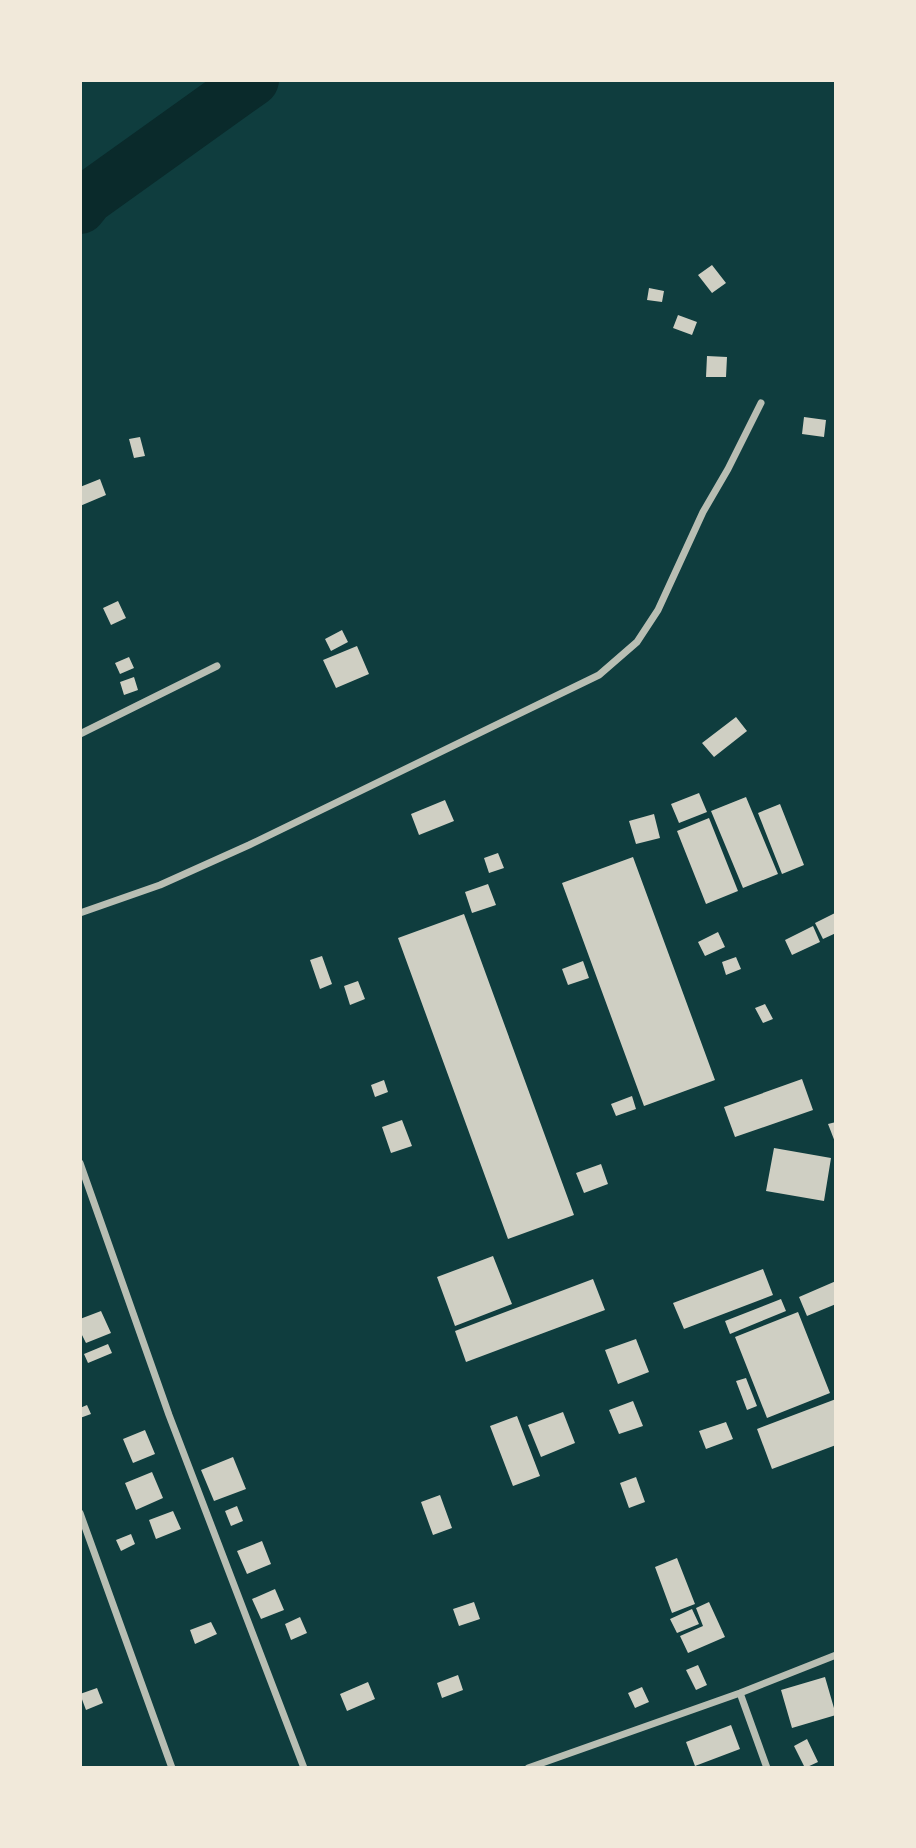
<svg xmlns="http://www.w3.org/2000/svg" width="916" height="1848" font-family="Helvetica,sans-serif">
  <rect width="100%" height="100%" fill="#0f3d3e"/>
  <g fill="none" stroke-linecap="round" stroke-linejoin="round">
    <path stroke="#0a2a2b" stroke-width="52" d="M80,208L88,198L253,80"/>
  </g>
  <path fill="#cfcfc3" d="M712,265L726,283L712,293L698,275Z
    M649,288L664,291L662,302L647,300Z
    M678,315L697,322L692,335L673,328Z
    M707,356L727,357L726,377H706Z
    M804,417L826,420L824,437L802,434Z
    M140,437L145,456L134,458L129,439Z
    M100,479L106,495L80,506V487Z
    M118,601L126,618L111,625L103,608Z
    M342,630L348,642L331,651L325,639Z
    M357,646L369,674L336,688L323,660Z
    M129,657L134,668L120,674L115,663Z
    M134,677L138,690L124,695L120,682Z
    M736,717L747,731L714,757L702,743Z
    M699,793L707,812L679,823L671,804Z
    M746,797L778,874L743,888L711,811Z
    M445,800L454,821L419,835L411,814Z
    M780,804L804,865L782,874L758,813Z
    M654,814L660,838L636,844L629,821Z
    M709,818L738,891L706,904L677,831Z
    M498,853L504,868L489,873L484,858Z
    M633,857L715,1080L644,1106L562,883Z
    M488,884L496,905L472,913L465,892Z
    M835,913L836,933L823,939L815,923Z
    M464,914L574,1215L508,1239L398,938Z
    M813,926L820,942L792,955L785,940Z
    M718,932L725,947L705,956L698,942Z
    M322,956L332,984L320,989L310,960Z
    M736,957L741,969L726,975L722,962Z
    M583,961L589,978L568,985L562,969Z
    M358,981L365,999L350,1005L344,986Z
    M765,1004L773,1019L763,1023L755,1008Z
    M802,1079L813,1110L735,1137L724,1107Z
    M384,1080L388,1092L375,1097L371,1085Z
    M632,1096L636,1109L616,1116L611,1104Z
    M402,1120L412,1146L391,1153L382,1127Z
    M836,1122V1142H835L828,1124Z
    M774,1148L831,1158L824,1201L766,1191Z
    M601,1164L608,1184L584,1193L576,1173Z
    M493,1256L512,1304L455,1326L437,1277Z
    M763,1269L773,1295L684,1329L673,1303Z
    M593,1279L605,1310L466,1362L455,1331Z
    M836,1281V1304L807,1316L799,1297Z
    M781,1299L786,1311L730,1334L725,1321Z
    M101,1311L111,1333L86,1343L80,1331V1319Z
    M798,1312L830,1393L767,1418L735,1337Z
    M636,1339L649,1372L618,1384L605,1350Z
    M108,1344L112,1353L88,1363L84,1354Z
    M746,1378L757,1406L747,1410L736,1381Z
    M836,1399V1445L772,1469L757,1429Z
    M633,1401L643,1426L619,1434L609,1410Z
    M87,1405L91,1414L80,1418V1408Z
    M563,1412L575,1443L541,1457L528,1425Z
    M517,1416L540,1476L513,1486L490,1426Z
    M726,1422L733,1439L706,1449L699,1431Z
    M145,1430L155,1454L133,1463L123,1439Z
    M233,1457L246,1489L214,1501L201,1470Z
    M152,1472L163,1498L136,1510L125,1483Z
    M636,1477L645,1502L629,1508L620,1483Z
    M440,1495L452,1528L433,1535L421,1502Z
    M237,1506L243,1521L231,1526L225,1511Z
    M173,1511L181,1529L156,1539L149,1520Z
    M131,1534L135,1544L121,1551L116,1540Z
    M262,1541L271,1564L247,1574L237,1551Z
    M677,1558L695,1604L672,1613L655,1567Z
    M275,1589L284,1610L261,1619L252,1599Z
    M474,1602L480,1619L459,1626L453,1609Z
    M709,1602L725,1637L688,1653L680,1636L703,1626L696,1608Z
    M692,1609L699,1624L677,1633L670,1619Z
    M300,1617L307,1633L291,1640L285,1624Z
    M211,1622L217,1634L195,1644L190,1630Z
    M698,1665L707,1685L696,1690L686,1670Z
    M458,1675L463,1690L442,1698L437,1683Z
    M825,1677L836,1715L792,1728L781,1690Z
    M368,1682L375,1699L347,1711L340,1694Z
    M642,1687L649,1702L635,1708L628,1693Z
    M97,1688L103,1703L86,1710L80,1694Z
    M731,1725L740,1749L695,1766L686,1742Z
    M807,1739L818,1762L805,1768L794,1746Z"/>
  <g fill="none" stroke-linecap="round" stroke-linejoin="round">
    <path stroke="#b8beb3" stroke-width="7" d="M80,734L217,666
      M80,913L160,885L249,845L599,675L637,642L658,610L703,512L728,469L761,403
      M80,1163L169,1415L304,1768
      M80,1513L172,1768
      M740,1693L767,1768
      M528,1768L740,1693L836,1655"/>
  </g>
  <rect width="916" height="1848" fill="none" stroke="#f1e9da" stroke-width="164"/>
</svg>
